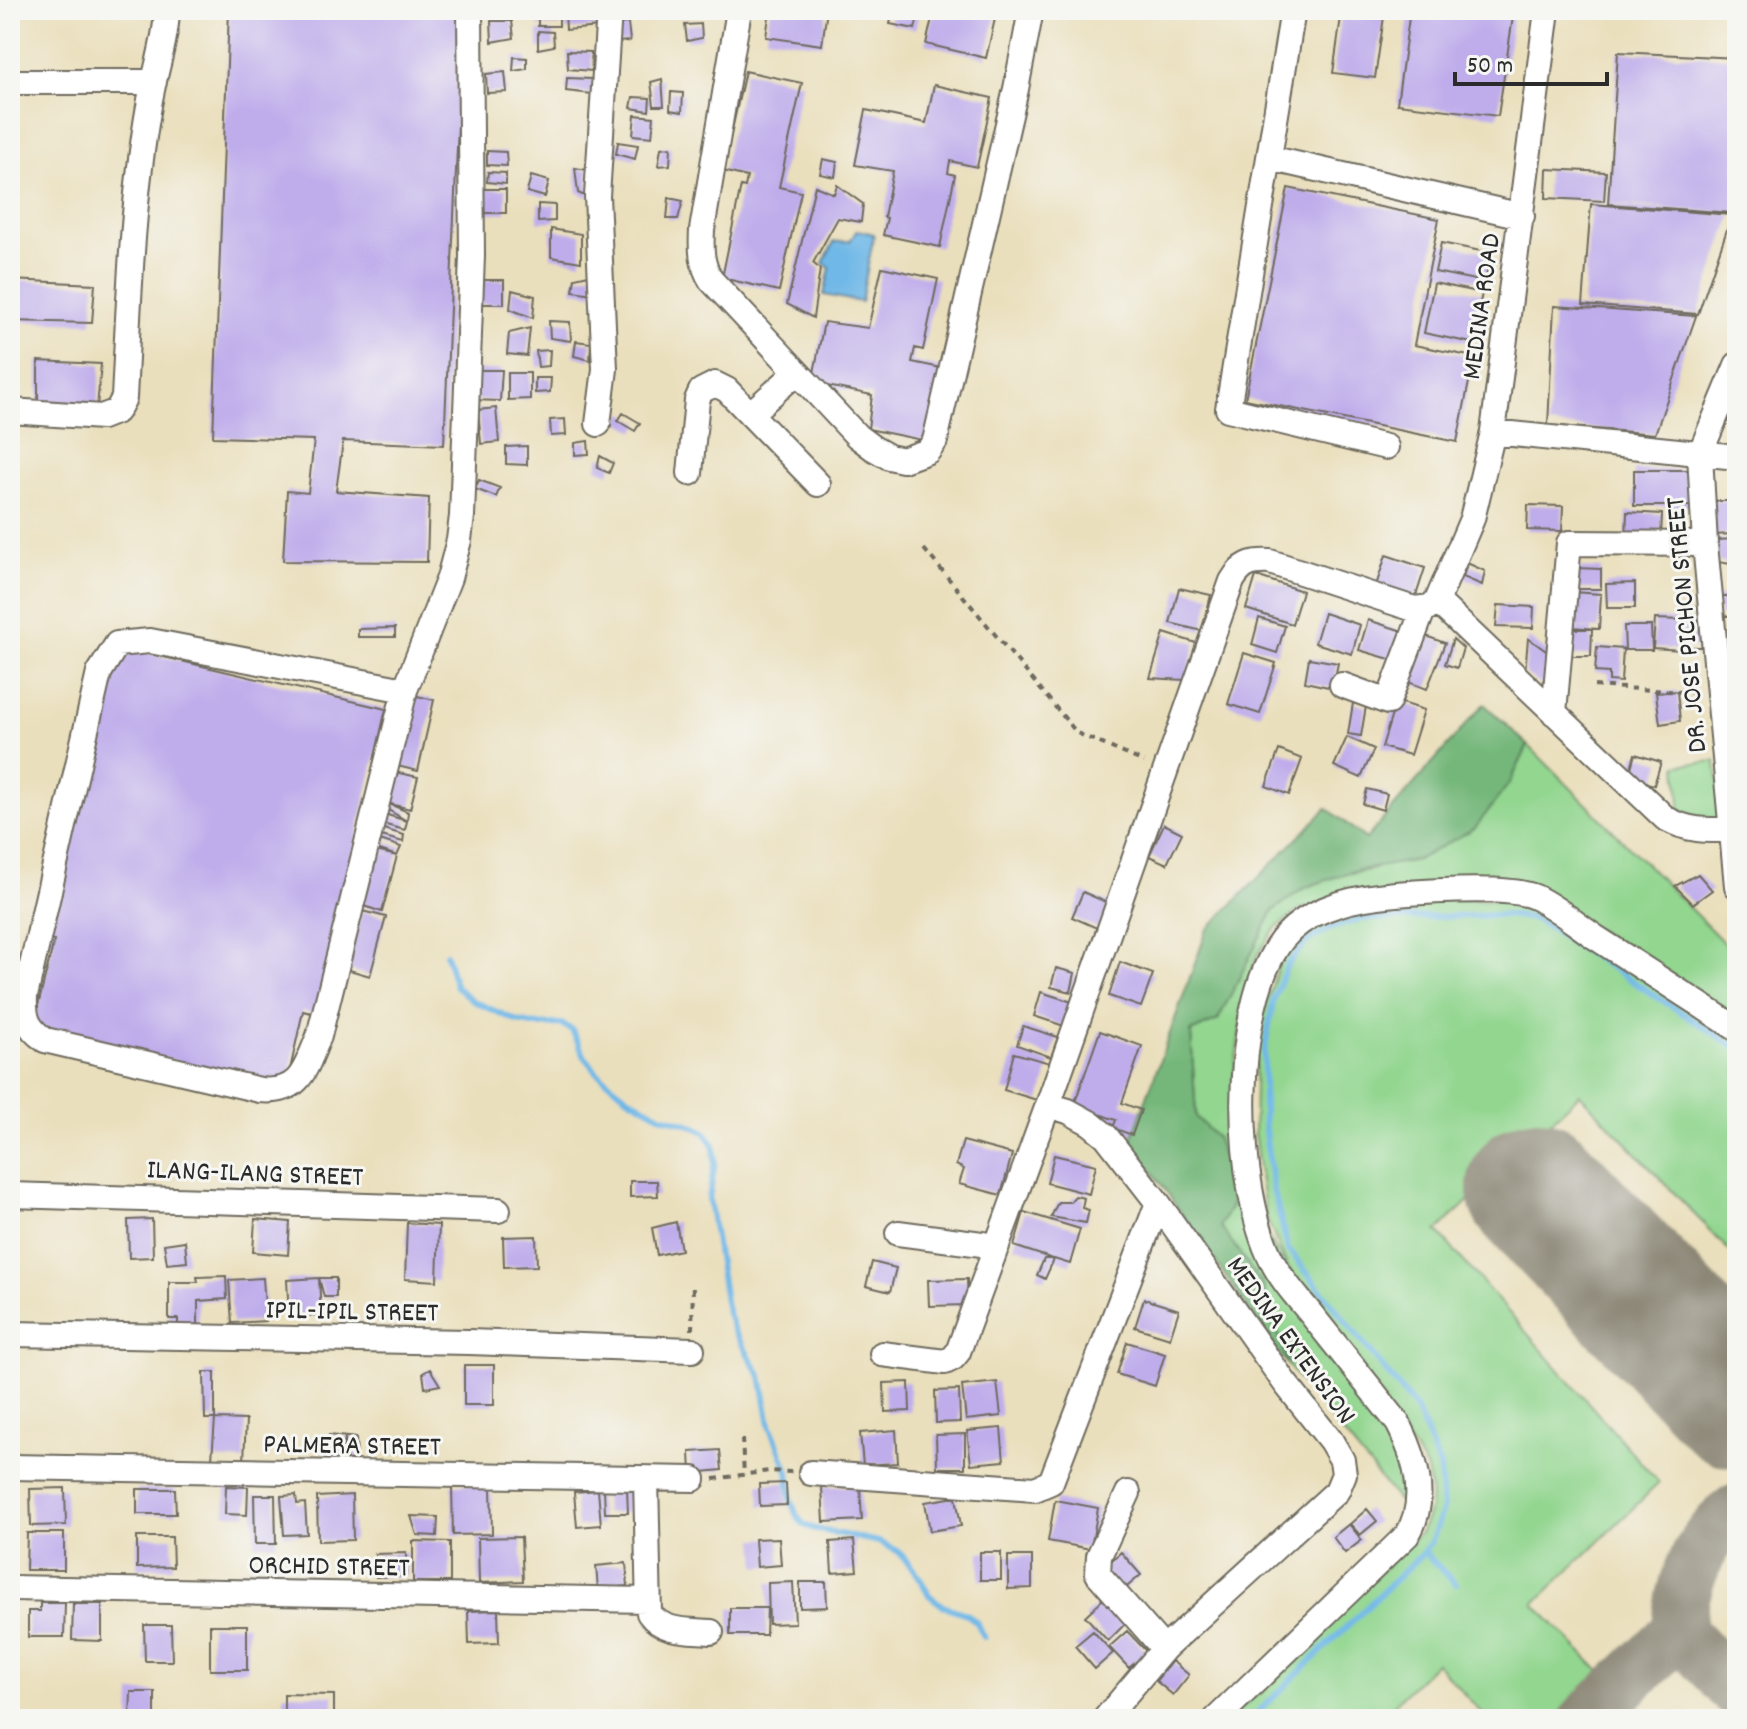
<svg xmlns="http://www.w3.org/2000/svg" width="1747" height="1729" font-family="Dekko,sans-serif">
  <rect width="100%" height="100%" fill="#f6f6f2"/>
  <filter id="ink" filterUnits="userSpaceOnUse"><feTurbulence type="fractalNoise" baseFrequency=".0125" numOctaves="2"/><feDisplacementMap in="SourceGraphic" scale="16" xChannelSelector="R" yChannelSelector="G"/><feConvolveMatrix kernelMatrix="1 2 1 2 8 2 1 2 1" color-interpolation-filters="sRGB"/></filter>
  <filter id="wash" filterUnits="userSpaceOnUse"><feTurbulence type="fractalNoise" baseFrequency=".006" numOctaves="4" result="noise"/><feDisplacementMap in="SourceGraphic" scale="32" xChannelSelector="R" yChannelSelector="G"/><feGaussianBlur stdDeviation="1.8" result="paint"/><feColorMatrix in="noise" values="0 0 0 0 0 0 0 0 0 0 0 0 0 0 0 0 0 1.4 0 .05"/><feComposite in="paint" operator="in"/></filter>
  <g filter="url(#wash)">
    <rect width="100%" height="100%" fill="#eadfbc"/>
    <path fill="#92d68f" stroke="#5e805d" stroke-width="2" d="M1528,745L1737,956V1020L1536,890L1302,908L1276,928L1257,955L1246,988L1232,1088L1233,1144L1244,1199L1391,1432L1406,1470L1409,1514L1289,1367L1264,1287L1220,1226L1231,1206L1216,1137L1196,1117L1191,1031L1218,1020C1235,986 1248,945 1271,914C1291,887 1341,873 1372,870L1511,781Z
      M1716,761L1723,837L1683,841L1677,765Z
      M1433,898L1499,901L1530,906L1737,1039V1259L1580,1094L1437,1231L1659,1483L1534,1604L1647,1719H1487L1436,1663L1379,1719H1231L1420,1533C1433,1511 1433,1492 1426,1467L1290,1272L1266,1217L1254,1133L1256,1038L1280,960L1304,934L1325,920L1365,906Z"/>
    <path fill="#75b77a" stroke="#507152" stroke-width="2" d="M1484,704L1528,745L1511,781L1475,828L1417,860L1349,872L1304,888L1273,911L1218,1020L1191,1032L1196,1117L1216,1137L1231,1179V1206L1220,1226L1264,1287L1289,1367L1131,1141L1207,930L1327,808L1366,839Z"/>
    <path fill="#6fb8e7" stroke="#4d7289" stroke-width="2" d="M857,230L874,234L861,302L824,295L830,268L823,263L834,242L850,241Z"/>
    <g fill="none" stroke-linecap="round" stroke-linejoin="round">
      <path stroke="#6fb8e7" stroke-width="6" d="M446,954L456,987L473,1001L517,1021L537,1025L561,1024L572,1030L585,1057L597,1073L628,1097L661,1116L689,1124L705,1132L714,1145L715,1162L709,1199L726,1307L734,1331L761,1376L770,1425L788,1471L791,1500L796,1514L804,1525L815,1529L879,1542L899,1552L918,1575L929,1595L943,1606L967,1614L977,1623L984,1637
        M1424,1552L1456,1584
        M1251,1719L1424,1552L1432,1540L1443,1509L1440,1467L1416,1409L1288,1249L1273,1189L1264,1123V1053L1274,998L1287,965L1306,942L1329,929L1361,919L1507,915L1535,919L1737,1048"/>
      <path stroke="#8a8574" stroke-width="54" d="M1737,1510C1698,1540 1681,1582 1679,1631L1737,1692
        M1587,1719L1679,1631"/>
      <path stroke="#8a8574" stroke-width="138" d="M1536,1189L1737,1399"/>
    </g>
    <g id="blocks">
      <path fill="#bfadeb" d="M229,10H463L444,445L343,441L336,491L429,498L427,562L283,561L287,491L308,493L314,440L213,437Z
        M538,10H559V26H538Z
        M565,10H598L600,27L566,30Z
        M770,10H827L822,45L766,37Z
        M893,10L919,13L915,29L890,24Z
        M934,10H997L986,58L926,44Z
        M1342,10H1385L1375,78L1333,73Z
        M1410,10H1514L1498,116L1397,104Z
        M491,21H512L514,38L492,42Z
        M628,23L630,41L617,42L614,24Z
        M701,24L702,38L687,41L685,25Z
        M538,31L553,32L554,46L538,49Z
        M567,51L591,52L592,71L568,69Z
        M1618,52L1737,58V200L1733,213L1608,204Z
        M514,57L527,58V69L513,71Z
        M745,71L802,83L779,187L801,192L779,291L722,278L741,186L745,187L747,177L723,171Z
        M505,72L507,92L487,93L486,74Z
        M567,78L592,79V94L566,91Z
        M662,79L664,106H654L651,82Z
        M934,85L992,98L977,167L950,161L948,173L955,175L940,247L883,235L887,218L884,217L893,171L855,165L866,110L926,123Z
        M671,92L683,93L682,112L670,110Z
        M633,97L650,98L649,111L631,108Z
        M635,115L654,117L652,137L633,135Z
        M618,142L638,145L635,159L616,154Z
        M671,147L670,165L658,166L661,148Z
        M487,151L506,152L507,166L487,165Z
        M823,159L837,162L835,177L820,174Z
        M575,168L588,170L589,198L578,193Z
        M1547,169L1606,172L1604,201L1546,198Z
        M488,172L506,173V184L487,182Z
        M531,176L549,181L545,197L527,192Z
        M837,185L863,204L861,222L838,218L813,263L820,269L813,318L787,304L815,186L834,194Z
        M1288,188L1439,219L1414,345L1474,357L1457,442L1245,399Z
        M483,189H506V213H483Z
        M669,198L683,201L678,219H667Z
        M538,204L555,205V221L538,222Z
        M1591,204L1732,215L1698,314L1583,305Z
        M551,229L581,234V262L551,257Z
        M1441,243L1491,253L1485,282L1435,272Z
        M882,267L938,279L923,350L915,348L912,362L941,368L927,441L868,429L872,395L812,383L824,322L868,328Z
        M593,274V294L573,291L575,278Z
        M10,280L95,284L92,323L10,321Z
        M477,280H504V304H477Z
        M1434,283L1482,293L1472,343L1424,333Z
        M512,290L535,296L533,318L510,309Z
        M1554,306L1696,316L1655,434L1548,425Z
        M549,321L570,322L571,341L550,338Z
        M530,328L527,356L507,354L509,333Z
        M576,341L591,343L590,360L574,356Z
        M550,350L549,366L538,367L536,351Z
        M38,361L101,364L97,408L38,402Z
        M473,370H502L500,401L472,400Z
        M508,373H530V399L508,400Z
        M535,378H551L550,392L535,393Z
        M496,408L499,442L481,444L478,410Z
        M623,413L640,423L635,431L618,421Z
        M565,419L566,435L551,436L550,420Z
        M588,441L589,454L575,455V443Z
        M527,446V465L506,464V447Z
        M600,456L613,463L609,473L597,468Z
        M1634,470H1693V506H1634Z
        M479,480L500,488L496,497L475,489Z
        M1710,501H1734L1735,534L1711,535Z
        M1528,505L1563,506L1562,531L1527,530Z
        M1627,512L1662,514L1661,539L1626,538Z
        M1737,539V565L1718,562L1716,540Z
        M1386,555L1425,568L1413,605L1374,592Z
        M1467,563L1485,571L1482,585L1463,577Z
        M1576,568L1601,569V589H1575Z
        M1256,576L1302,591L1292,624L1246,609Z
        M1635,583V608H1607L1606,584Z
        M1179,588L1211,595L1202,631L1170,623Z
        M1572,592L1601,594L1599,629L1570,627Z
        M1719,596H1737V616H1719Z
        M1498,605L1534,607L1533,628L1496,627Z
        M1324,613L1360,625L1352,654L1315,643Z
        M1259,618L1285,626L1277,653L1252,645Z
        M1655,619L1682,620L1681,650L1653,648Z
        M1368,620L1409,633L1400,662L1359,650Z
        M1683,621H1703V647H1684Z
        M1624,626H1651L1652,650H1625Z
        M395,628V637H358V629Z
        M1569,629H1592L1591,656H1569Z
        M1164,633L1196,643L1185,680L1150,678Z
        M1426,636L1445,643L1427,689L1408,682Z
        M1528,638L1553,656L1549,691L1525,673Z
        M1453,639L1463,648L1457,668L1445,664Z
        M117,646L386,709L316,1014L303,1011L286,1088L33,1026L54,941L45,939Z
        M1597,647L1623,649L1621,682L1609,681V673L1595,672Z
        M1244,653L1276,663L1260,714L1228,704Z
        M1309,658L1338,663L1333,688L1305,682Z
        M1737,659V741H1735L1724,661Z
        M1677,691L1680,721L1660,724L1656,693Z
        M409,694L434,700L418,771L393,765Z
        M1396,701L1424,710L1410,755L1382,747Z
        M1353,703L1366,706L1361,736L1348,734Z
        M1347,737L1374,749L1361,778L1334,766Z
        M1279,750L1302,759L1289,795L1266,786Z
        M1635,754L1661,762L1654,785L1628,778Z
        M394,772L418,777L410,809L387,803L408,812L407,821L385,808Z
        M1367,789L1387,794L1383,810L1363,804Z
        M384,814L407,821L405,830L382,824Z
        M1164,824L1182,833L1167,864L1149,856Z
        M380,828L404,835L403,842L378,835Z
        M377,839L401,847L397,856L374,848Z
        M376,851L397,856L382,912L361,905Z
        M1698,874L1712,890L1693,904L1675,886Z
        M1083,892L1110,904L1099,929L1072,917Z
        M362,911L386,917L370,976L346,969Z
        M1120,962L1153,974L1141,1007L1109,996Z
        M1056,968L1075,973L1071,992L1051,987Z
        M1041,992L1072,1002L1064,1026L1034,1016Z
        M1023,1026L1058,1037L1051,1057L1017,1045Z
        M1100,1031L1142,1046L1122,1103L1141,1110L1132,1135L1113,1128L1116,1120L1074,1105Z
        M1014,1053L1050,1063L1040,1101L1004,1090Z
        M963,1141L1012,1154L1001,1195L959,1184L964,1169L956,1165Z
        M1054,1155L1096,1165L1089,1194L1047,1183Z
        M630,1181H657L658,1196L630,1197Z
        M1075,1196L1084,1198L1082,1208L1089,1210L1086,1223L1051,1217L1058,1202H1070Z
        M1024,1212L1080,1229L1070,1264L1054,1259L1045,1279L1037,1275L1044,1259H1053L1014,1246Z
        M152,1219L153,1257L129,1258L128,1220Z
        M255,1219L290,1222L288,1255L253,1252Z
        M676,1222L681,1250L657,1255L652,1228Z
        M407,1223L439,1225L437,1281L405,1279Z
        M536,1236L537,1266L504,1267L503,1237Z
        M185,1241L187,1262L167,1264L164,1244Z
        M872,1262L896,1268L890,1292L866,1286Z
        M226,1276L227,1299L198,1301V1330H178V1319H169V1282H198L197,1277Z
        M263,1278L266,1321L232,1323L229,1280Z
        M319,1278H336V1297H324Z
        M319,1278L321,1315L289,1317L287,1280Z
        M967,1279L968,1305L929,1306L928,1280Z
        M1144,1299L1179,1310L1170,1338L1135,1327Z
        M1127,1342L1165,1354L1155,1386L1117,1374Z
        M464,1365H494V1405H464Z
        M430,1369L440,1385L425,1388L423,1373Z
        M204,1372H215V1419H205Z
        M909,1382L910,1411L885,1412L884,1383Z
        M997,1382L1001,1416L966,1420L962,1386Z
        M959,1390L960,1422L936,1423L935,1391Z
        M215,1419L246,1420L244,1461L212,1459Z
        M1001,1428L1004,1461L971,1464L967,1431Z
        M896,1430L898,1463L863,1465L860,1433Z
        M965,1434V1468H937L936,1435Z
        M329,1435L356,1438L357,1459L346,1460L345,1438L340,1465L324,1462Z
        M720,1450L722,1470L691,1473L690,1452Z
        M786,1483L787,1505L760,1506L759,1484Z
        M452,1485H491L492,1534L453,1535Z
        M226,1486L248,1487L247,1515L225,1514Z
        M860,1486L862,1520L824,1522L822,1487Z
        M65,1488L66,1525L31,1526L30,1489Z
        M627,1488L628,1513H605L604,1489Z
        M137,1489H175L176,1514H137Z
        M598,1490L601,1525L577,1527L574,1492Z
        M254,1495H275L276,1544H255Z
        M296,1495L297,1504L305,1503L307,1534L284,1535L281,1496Z
        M352,1495L353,1540L318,1541L317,1497Z
        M956,1497L961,1526L930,1531L925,1502Z
        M1055,1500L1098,1508L1091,1549L1048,1541Z
        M1367,1509L1377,1521L1360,1535L1350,1524Z
        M411,1516L438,1517L437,1536L417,1535Z
        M1349,1524L1362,1540L1345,1553L1333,1537Z
        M27,1533H64V1570H26Z
        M137,1537H172L173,1567L137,1568Z
        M521,1537L523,1581L479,1583L478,1538Z
        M779,1538L781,1565L757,1567L755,1539Z
        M854,1540L857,1571L832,1573L830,1542Z
        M413,1541L450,1542V1582H413Z
        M980,1552H1001V1580H980Z
        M1121,1552L1141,1575L1122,1591L1102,1569Z
        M406,1553V1576L376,1577L375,1554Z
        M1008,1556H1032V1588L1008,1589Z
        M626,1563L628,1586L598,1589L596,1566Z
        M793,1582L795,1623L769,1624L768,1583Z
        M800,1582H826L827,1607L800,1608Z
        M1103,1599L1126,1623L1108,1641L1085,1616Z
        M40,1603H65L64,1637H28V1611H40Z
        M73,1604H102V1641L72,1640Z
        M730,1608H767L766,1635H730Z
        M498,1610L499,1643L469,1644L468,1611Z
        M144,1625H171L172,1661H145Z
        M210,1625H247V1670H210Z
        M1093,1631L1113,1653L1095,1669L1075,1646Z
        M1127,1631L1147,1652L1129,1668L1109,1647Z
        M1172,1661L1189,1675L1173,1695L1156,1681Z
        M131,1692H155V1719H130Z
        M284,1694L334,1695V1719H284Z"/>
    </g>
  </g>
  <g filter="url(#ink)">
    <use href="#blocks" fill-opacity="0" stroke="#6e6a5e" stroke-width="2"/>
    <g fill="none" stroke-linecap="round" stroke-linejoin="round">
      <g stroke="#6e6a5e" stroke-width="28">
        <path id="minor" d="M739,10L702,230C701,249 701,264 711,280L857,436L873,448L889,457L903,460L928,451L935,441L1016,89L1031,10
          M1293,10L1228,409L1386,447
          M10,82H154
          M1269,158L1522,216
          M1737,365L1700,454L1705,544L1737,886
          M10,411L102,417L117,411L124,398C129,301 132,202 149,106C154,73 166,43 167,10
          M750,414L797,372
          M598,424L605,369L597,196L609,10
          M1493,432L1737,457
          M690,473L697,400L701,391L715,384L727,390L818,484
          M1437,601L1665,818C1687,831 1707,831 1732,829
          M1342,685L1388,702L1423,610
          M405,690L150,641L117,644L99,673L25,996C24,1017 27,1028 45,1040L260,1090C301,1094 305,1069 319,1036L405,690L449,578L459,540L462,516L472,256L470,10
          M1554,713L1569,543L1705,544
          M1048,1105L1068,1111L1090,1123L1106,1136L1158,1203L1285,1383L1331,1441L1342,1460L1344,1474L1337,1491L1164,1649L1105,1719
          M10,1195L498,1210
          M898,1233L997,1246
          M10,1334L469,1342L692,1350
          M882,1354L945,1362L953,1358L958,1352L1048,1105L1232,581C1242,564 1251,561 1270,562L1414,609L1431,607L1437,601L1472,519L1493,432L1547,10
          M10,1467L693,1479
          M811,1473L1035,1489L1051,1482L1158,1203
          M646,1479L649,1613C663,1633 689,1630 711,1632
          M1128,1493L1099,1556L1098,1574L1164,1649
          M10,1588L647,1600
          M1216,1719L1407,1535C1429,1500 1416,1458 1398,1423C1371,1389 1343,1354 1315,1319C1301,1301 1283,1283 1272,1261C1234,1187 1230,1008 1282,940C1304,912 1344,900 1378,896C1409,892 1509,885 1535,897C1556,907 1576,924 1595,937C1643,968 1690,998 1737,1029"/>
      </g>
      <path stroke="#6e6a5e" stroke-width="4" stroke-dasharray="6 6" stroke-linecap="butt" d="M924,549L1077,733L1144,762
        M1594,686L1697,693
        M692,1330L693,1284
        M742,1439L744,1475
        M714,1479L769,1471L792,1472"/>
      <use href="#minor" stroke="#fff" stroke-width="24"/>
    </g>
  </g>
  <g text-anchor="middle" stroke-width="6" stroke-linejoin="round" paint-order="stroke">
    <g font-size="28" fill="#2b2b2b" stroke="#f6f6f2">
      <text transform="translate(1479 306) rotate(-82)" y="10">MEDINA ROAD</text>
      <text transform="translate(1684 625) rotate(-95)" y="10">DR. JOSE PICHON STREET</text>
      <text transform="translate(255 1171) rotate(2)" y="10">ILANG-ILANG STREET</text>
      <text transform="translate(352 1309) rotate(1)" y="10">IPIL-IPIL STREET</text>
      <text transform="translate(1293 1339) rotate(54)" y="10">MEDINA EXTENSION</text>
      <text transform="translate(352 1443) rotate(1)" y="10">PALMERA STREET</text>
      <text transform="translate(329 1564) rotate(1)" y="10">ORCHID STREET</text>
    </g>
  </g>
  <rect width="1747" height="1729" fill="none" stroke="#f6f6f2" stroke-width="40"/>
  <path d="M1455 72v12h152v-12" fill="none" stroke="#2b2b2b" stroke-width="4"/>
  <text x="1467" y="72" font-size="24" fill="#2b2b2b" stroke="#f6f6f2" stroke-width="6" paint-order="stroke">50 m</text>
</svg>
